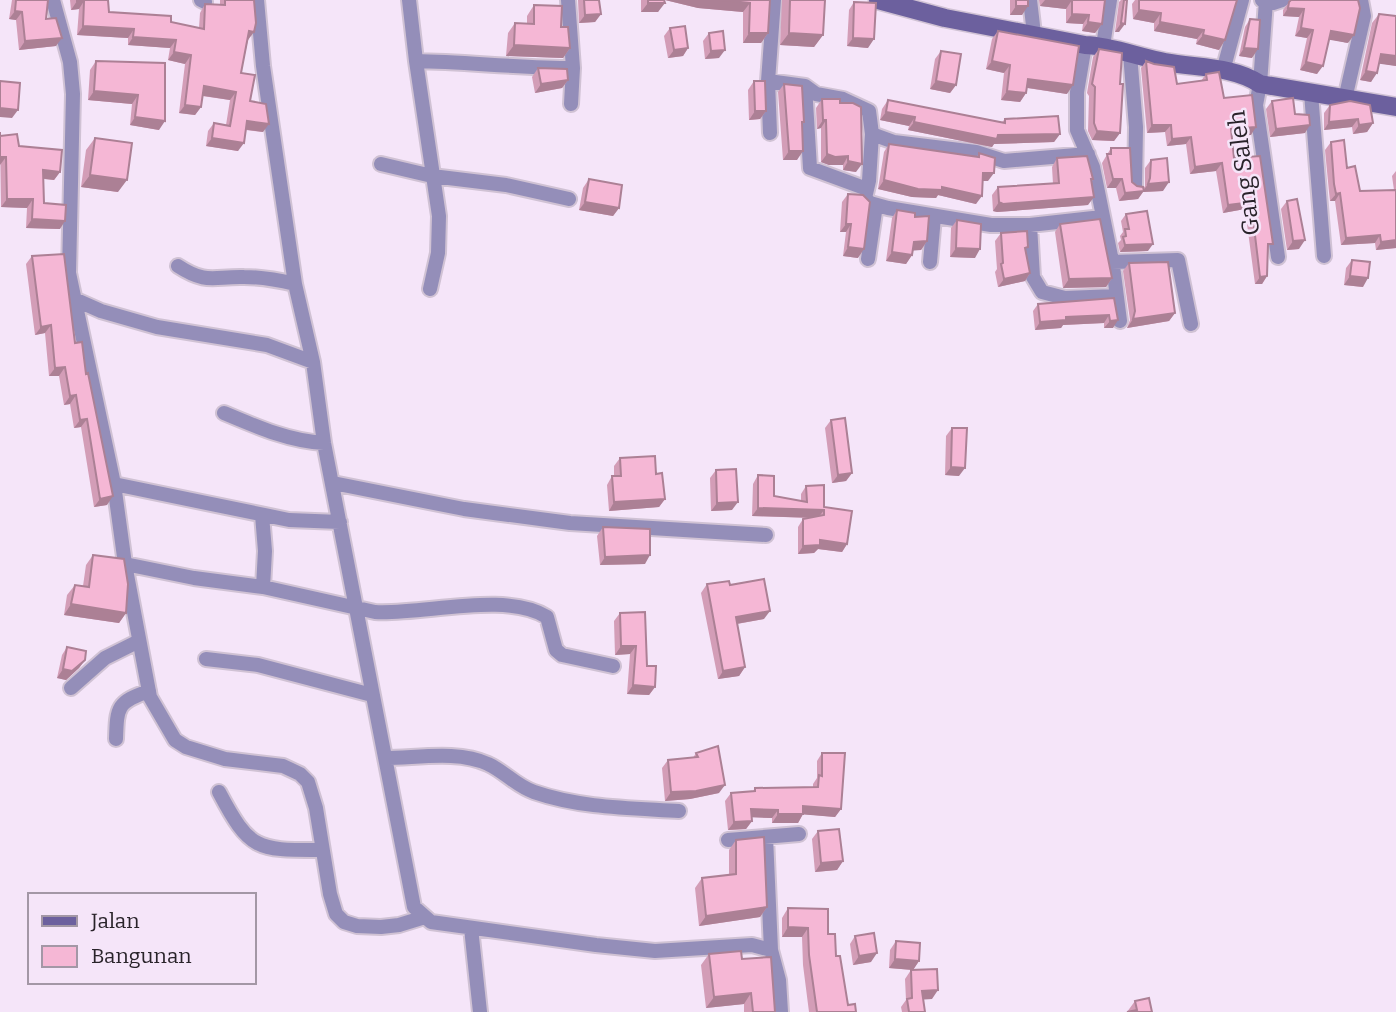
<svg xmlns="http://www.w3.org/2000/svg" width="1396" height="1012" font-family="Bitter,serif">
  <rect width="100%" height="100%" fill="#f5e5f9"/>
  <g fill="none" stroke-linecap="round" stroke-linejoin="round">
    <g stroke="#d0c2d4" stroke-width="18">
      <path id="street" d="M53,0L70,62L73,94L69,273L114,484L125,564L150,697L175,740L186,747L225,759L283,766L300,774L308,782L316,808L330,894L336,914L344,922L357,926L381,927L399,925L425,917
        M201,0L205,2
        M257,0L263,66L295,284L313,362L324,443L414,907L431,922L596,945L655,951L752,945L771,950
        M409,0L416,61L439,216L438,253L430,289
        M568,0L573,68L571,104
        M774,0L768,81L805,86L816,94L843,99L869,111L872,134L894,142L976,152L1004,161L1088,154
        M1030,0L1034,34
        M1262,0L1273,3L1282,0
        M1266,1L1260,84L1256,105L1278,257
        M1085,45L1077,92V130L1093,167L1113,266L1120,321
        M1103,46L1110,0
        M1130,54L1136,127L1135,186
        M416,61C468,62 520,68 573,68
        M1223,71L1242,0
        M768,81L770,133
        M805,86L810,168L867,189
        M1311,93L1324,256
        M1345,99L1364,16L1361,0
        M872,134L869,181L865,198L870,203L888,208L991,225H1030L1102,217
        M381,164L432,176L506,185L569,199
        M1030,225L1033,277L1042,292L1065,298L1116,296
        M868,259L876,205
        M930,262L934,217
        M1112,262L1178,260L1191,324
        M178,266C207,285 214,276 244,277C261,277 278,280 295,284
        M74,299L101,311L157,327L267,345L313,362
        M224,413C257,427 289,441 324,443
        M333,483L464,509L570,523L766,535
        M114,484L289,520L340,522
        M262,515L265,551L263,587
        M125,564L194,578L263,587L375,612C423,615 506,591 547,617L556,650L562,655L613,666
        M206,659L258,665L372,695
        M71,688L105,658L139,641
        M116,739C117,707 117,702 149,691
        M385,758C417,758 458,750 488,764C504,771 516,786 534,792C580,808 631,808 679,811
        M219,792C250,851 257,850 321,850
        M766,837L771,950L779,980L781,1012
        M728,840L799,834
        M471,928L480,1012"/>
    </g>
    <g stroke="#d0c2d4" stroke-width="21">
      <path id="secondary" d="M878,0L945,18L1085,45C1112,46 1138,57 1165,62C1196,68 1234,66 1260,84L1396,107"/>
    </g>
    <use href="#street" stroke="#948eb9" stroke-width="14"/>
    <use href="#secondary" stroke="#6c609e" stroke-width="18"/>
  </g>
  <path fill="#d39db7" d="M12,0H48L46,19L56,46L19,50L16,20L9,19Z
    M70,0H108L109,12L199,28L200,13L205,4L220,5V0H254L248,40L241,73L250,101L263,132L246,130L238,151L206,146L208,131L214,123L226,125L230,100L202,96L201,107L195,115L179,113L185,64L168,60L170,48L128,45V38L77,35L79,9L71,10Z
    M578,0H599L601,14L595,22L579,23Z
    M641,0H664L658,12H641Z
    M665,0H770L768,33L761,43H743V12L698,8Z
    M782,0H825L823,35L814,47L780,45Z
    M1010,0H1028L1022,15H1010Z
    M1039,0H1105L1102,24L1095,33L1082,31L1083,24L1066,23V9L1040,6Z
    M1121,0H1127L1119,32H1115L1119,2Z
    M1135,0H1237L1219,50L1196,44L1197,39L1154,31V23L1133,19L1132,4Z
    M1291,0L1348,43L1329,39L1317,74L1300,70L1307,38L1295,36L1299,17L1283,16V10Z
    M854,2L868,48L847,46L849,10Z
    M534,5L561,27L570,48L563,58L506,56L508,33L515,23H527V16Z
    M1379,14L1396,66L1379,63L1371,82L1360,80L1372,23Z
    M1250,19L1252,58L1239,56L1245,27Z
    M670,28L688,48L683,56L668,58L664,36Z
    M998,31L1067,94L1027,88L1026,93L1020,102L1001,100L1004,73L986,69L992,39Z
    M709,33L719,58L705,59L703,41Z
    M1099,49L1120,84V133L1114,141L1092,140L1088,131L1089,96L1087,93L1093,57Z
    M941,51L956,85L950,93L930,89L935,59Z
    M96,61L165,63L159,130L130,125L132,104L88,100L90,70Z
    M1146,61L1177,84L1201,81L1206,74L1251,135L1232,136L1234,158L1260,156L1267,251V276L1262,284H1255L1245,209L1223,213L1216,171L1190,174L1186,144L1167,146L1165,132L1147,133L1141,68Z
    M538,68L568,80L562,88L535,93L532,77Z
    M754,81L766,111L760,119L749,120L748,90Z
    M784,84L804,122L802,125L797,160H783L778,92Z
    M822,99L840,103L856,172L843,170V165H829L821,162V128L817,129L816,108Z
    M888,100L1002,122L1005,119L1060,134L1054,142L994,144L992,147L908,130L909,126L880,120L882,109Z
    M1272,101L1305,133L1270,137L1266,109Z
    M1330,105L1373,123L1367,132L1353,134L1352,127L1324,130V113Z
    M0,136L19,146L60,172L54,180L44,179V203L60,229L26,228L27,208L1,207Z
    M95,138L118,192L81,187L86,150Z
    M1331,142L1347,168L1360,191L1394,190L1392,176L1396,171V251V248L1376,250L1375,243L1341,245L1335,201H1330L1329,192L1325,150Z
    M889,144L977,157L979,153L988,181H982L976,204L938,195L936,198L912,197L878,189L884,152Z
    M1111,148L1132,182L1137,186L1143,189L1145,186V168L1151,160L1163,191L1143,192L1138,199L1119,201L1116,188H1107L1102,163Z
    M1057,158L1093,179L1092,181L1088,205L997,212L993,211L992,195L998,187L1053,184L1052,167Z
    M589,179L619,208L613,216L579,210L583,188Z
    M848,194L858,258L843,256L846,232H840L842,202Z
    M1287,201L1299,249L1287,250L1281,209Z
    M897,210L915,217L927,241L921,250H913L912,255L906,264L886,261L892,218Z
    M1126,214L1148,251L1120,252L1118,243L1121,240L1120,236L1123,232L1121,221Z
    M957,220L975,258L950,257L951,228Z
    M1060,224L1112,278L1106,287L1063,288L1055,232Z
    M1001,233L1026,251L1030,273L1025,281L998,287L995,272L997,269L995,241Z
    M32,256L75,343L86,374L107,505L94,507L81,427L74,428L70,404L64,405L59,376H49L45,333L35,335L26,264Z
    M1352,260L1363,287L1344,285L1346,268Z
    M1129,263L1175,313L1169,321L1127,328L1130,320L1123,271Z
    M1114,298L1113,328H1104V323L1063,325L1061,328L1035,330L1033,311L1038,304Z
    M831,420L852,473L846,481L832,483L825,428Z
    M952,428L959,476L945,475L946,436Z
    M620,458L656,474L665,499L659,507L609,511L607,485L612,476H614V466Z
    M716,470L732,510L711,511L710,478Z
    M758,475L774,496L801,501V494L806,486L824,507L847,544L842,552L818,549L814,553L798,554V527L803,519L811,518L752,516L753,484Z
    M603,527L645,564L600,565L597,536Z
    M93,555L126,613L119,623L64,615L67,595L75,585L83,586L86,565Z
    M707,584L730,585L764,619L737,624L745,667L739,676L718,679L701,593Z
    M620,613L647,666L655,687L649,695L627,694L630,654L615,655L614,621Z
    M67,647L85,660L79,668L66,680L57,678L62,655Z
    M696,753L719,793L690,799L665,801L662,768L668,760L693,758Z
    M822,753L841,809L835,817L803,814L798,823H772V818L752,817V821L746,829L728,830L725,801L731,793L753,791L755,788L813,787V784L817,778V761Z
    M818,831L843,861L837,870L815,872L812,839Z
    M736,840L767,907L760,917L699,926L695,888L702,878L729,875V850Z
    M788,908L828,934L836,956L848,1005L856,1012H809L803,965L802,937H782V918Z
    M855,936L871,962L853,965L850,944Z
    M896,941L919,961L913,970L889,968L890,950Z
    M709,954L742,959L775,1012H744V1004L706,1008L701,965Z
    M911,970L932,999H923L925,1012H902L901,1007L906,1000L905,979Z
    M1135,1001L1152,1012H1127Z"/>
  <path fill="#ac8095" d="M665,0H721L750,3L743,12L698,8Z
    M1045,0H1072L1066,9L1040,6Z
    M77,1H84L79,9L71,10Z
    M648,3H665L658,12H641Z
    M1016,6H1028L1022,15H1010Z
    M1288,8L1304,9L1299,17L1283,16Z
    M1139,10L1161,13L1154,23L1133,19Z
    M15,11L22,12L16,20L9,19Z
    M601,14L595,22L579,23L585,15Z
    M1072,14L1089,15L1083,24L1066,23Z
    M1088,22L1102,24L1095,33L1082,31Z
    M1160,22L1204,30L1197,39L1154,31Z
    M1121,23L1125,24L1119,32H1115Z
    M83,26L134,29L128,38L77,35Z
    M1301,28L1313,30L1307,38L1295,36Z
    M249,31L254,32L248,40L243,39Z
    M1331,31L1354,35L1348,43L1325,39Z
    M749,33H768L761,43H743Z
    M789,33L823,35L814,47L780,45Z
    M1203,35L1225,40L1219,50L1196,44Z
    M133,37L176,40L170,48L128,45Z
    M62,38L56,46L19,50L25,41Z
    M853,38L874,39L868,48L847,46Z
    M514,45L570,48L563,58L506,56Z
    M688,48L683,56L668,58L674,50Z
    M1244,48L1258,49L1252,58L1239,56Z
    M725,50L719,58L705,59L711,51Z
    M174,52L191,55L185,64L168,60Z
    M1381,54L1396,56V66L1374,63Z
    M992,61L1010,65L1004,73L986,69Z
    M1306,62L1323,66L1317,74L1300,70Z
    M1366,71L1377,73L1371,82L1360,80Z
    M1028,79L1073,85L1067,94L1022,87Z
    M568,80L562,88L535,93L541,84Z
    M936,81L956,85L950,93L930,89Z
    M204,86L236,92L230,100L198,95Z
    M94,91L138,95L132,104L88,100Z
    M1007,91L1026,93L1020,102L1001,100Z
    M185,105L201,107L195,115L179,113Z
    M0,108L18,110L12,118L0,117Z
    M755,111H766L760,119L749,120Z
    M886,112L915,117L909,126L880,120Z
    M135,117L165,121L159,130L130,125Z
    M1358,119L1352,127L1324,130L1329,122Z
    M823,120H826L821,128L817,129Z
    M247,121L269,124L263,132L241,129Z
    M914,122L998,135L1060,134L1054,142L994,144L992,147L908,130Z
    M1373,123L1367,132L1353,134L1359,125Z
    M1152,125H1171L1165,132L1147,133Z
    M1310,125L1305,133L1270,137L1276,129Z
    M1256,127L1251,135L1226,136L1231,129Z
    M1097,131L1120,133L1114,141L1092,140Z
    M1191,137L1186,144L1167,146L1172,139Z
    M212,138L244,143L238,151L206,146Z
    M789,151H803L797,160H783Z
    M827,154L848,156L843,165H829L821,162Z
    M0,157H6L0,165Z
    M848,161L862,164L856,172L843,170Z
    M1222,163L1216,171L1190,174L1195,167Z
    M43,170L60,172L54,180L38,178Z
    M983,173H994L988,181H977Z
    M90,175L127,180L118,192L81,187Z
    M1113,179H1122L1116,188H1107Z
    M884,180L942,187L982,196L976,204L938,195L936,198L912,197L878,189Z
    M1169,182L1163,191L1143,192L1138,199L1119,201L1125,193L1143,191L1148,184Z
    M1340,193L1335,201H1330L1336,194Z
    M1094,197L1088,205L997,212L993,211L999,202Z
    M7,199H33L27,208L1,207Z
    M585,202L619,208L613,216L579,210Z
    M1251,202L1245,209L1223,213L1228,205Z
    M32,219L65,221L60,229L26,228Z
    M846,224H851L846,232H840Z
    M1380,235L1375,243L1341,245L1346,238Z
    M1305,240L1299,249L1287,250L1293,241Z
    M1396,240V248L1376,250L1381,242Z
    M927,241L921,250L908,251L914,242Z
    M1153,244L1148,251L1120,252L1125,245Z
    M848,247L864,249L858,258L843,256Z
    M956,248L980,249L975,258L950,257Z
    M892,252L912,255L906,264L886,261Z
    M1030,273L1025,281L998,287L1004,279Z
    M1267,276L1262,284H1255L1260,277Z
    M1350,276L1368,278L1363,287L1344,285Z
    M1112,278L1106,287L1063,288L1069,279Z
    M1175,313L1169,321L1127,328L1133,319Z
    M1109,315L1104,323L1063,325L1061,328L1035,330L1040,322L1066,317Z
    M1118,320L1113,328H1104L1110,321Z
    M51,325L45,333L35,335L41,327Z
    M65,367L59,376H49L55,368Z
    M76,395L70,404L64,405L70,396Z
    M87,419L81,427L74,428L80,420Z
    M951,467L965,468L959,476L945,475Z
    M852,473L846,481L832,483L838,475Z
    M113,496L107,505L94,507L100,499Z
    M665,499L659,507L609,511L614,502Z
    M738,502L732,510L711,511L717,503Z
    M758,508L824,510L818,518L752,516Z
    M820,540L847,544L842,552L818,549L814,553L798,554L803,546Z
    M650,555L645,564L600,565L605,557Z
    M71,604L126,613L119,623L64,615Z
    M770,611L764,619L730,625L736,617Z
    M621,646H636L630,654L615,655Z
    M85,660L79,668L66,680L57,678L63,669Z
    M745,667L739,676L718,679L723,671Z
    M633,685L655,687L649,695L627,694Z
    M725,785L719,793L690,799L665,801L671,792Z
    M803,806L841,809L835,817L798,814Z
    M751,809L778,810L772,818L745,817Z
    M778,814H803L798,823H772Z
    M752,821L746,829L728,830L734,822Z
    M843,861L837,870L815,872L821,863Z
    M767,907L760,917L699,926L706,916Z
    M788,927L808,928L802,937H782Z
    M877,953L871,962L853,965L859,956Z
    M895,959L919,961L913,970L889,968Z
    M938,990L932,999L916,1000L922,991Z
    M751,993L744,1004L706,1008L714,997Z"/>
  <path fill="#f5b7d5" stroke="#ac8095" stroke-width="2" d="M16,0H48L46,19L56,18L62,38L25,41L22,12L15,11Z
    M77,0H108L109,12L171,16V22L204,29L205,4L225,5V0H254L256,23L254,32L249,31L241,73L255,75L250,101L266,104L269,124L247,121L244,143L212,138L214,123L230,126L236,92L204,86L201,107L185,105L191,55L174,52L176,40L133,37L134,29L83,26L84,1H77Z
    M584,0H599L601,14L585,15Z
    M648,0H664L665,3H648Z
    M721,0H770L768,33H749L750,3Z
    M790,0H825L823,35L789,33Z
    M1016,0H1028V6H1016Z
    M1069,0H1105L1102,24L1088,22L1089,15L1072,14V0Z
    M1124,0H1127L1125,24L1121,23Z
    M1139,0H1237L1225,40L1203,35L1204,30L1160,22L1161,13L1139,10Z
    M1291,0H1358L1360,8L1354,35L1331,31L1323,66L1306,62L1313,30L1301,28L1304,9L1288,8L1289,2Z
    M854,2L876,3L874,39L853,38Z
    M534,5L562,6L561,27H568L570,48L514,45L515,23L534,24Z
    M1379,14L1396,16V56L1381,54L1377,73L1366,71Z
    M1250,19L1260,20L1258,49L1244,48Z
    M685,26L688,48L674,50L670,28Z
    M723,31L725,50L711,51L709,33Z
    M998,31L1079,46L1073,85L1028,79L1026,93L1007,91L1010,65L992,61Z
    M1099,49L1122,53L1120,84H1123L1120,133L1097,131L1094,123L1095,87L1092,84Z
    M941,51L961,54L956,85L936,81Z
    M96,61L165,63V121L135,117L138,95L94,91Z
    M1146,61L1154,64L1174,67L1177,84L1207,80L1206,74L1219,72L1224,98L1252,95L1256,127L1231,129L1234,158L1260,156L1273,244H1268L1267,276L1260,277L1251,202L1228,205L1222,163L1195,167L1191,137L1172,139L1171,125H1152Z
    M538,68L567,69L568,80L541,84Z
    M0,81L20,83L18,110L0,108Z
    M754,81H765L766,111H755Z
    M784,84L802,86L804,122H802L803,151H789Z
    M1293,98L1295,114L1309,115L1310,125L1276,129L1272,101Z
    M822,99H840V103H853L861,107L862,164L848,161V156L835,157L827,154L826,120H823Z
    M888,100L1005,123V119L1058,116L1060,134L998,135L997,139L914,122L915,117L886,112Z
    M1350,101L1370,105L1373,123L1359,125L1358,119L1329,122L1330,105Z
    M0,132V136L17,134L19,146L62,150L60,172L43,170L44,203L66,205L65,221L32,219L33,199H7L6,157H0Z
    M95,138L132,143L127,180L90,175Z
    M1344,140L1347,168L1355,166L1360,191L1396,190V240L1381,242L1380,235L1346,238L1340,193L1336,194L1334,184L1331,142Z
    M889,144L979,157V153L995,158L994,173H983L982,196L942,187V190L918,189L884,180Z
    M1111,148H1130L1132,182L1137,186L1143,187L1144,191L1125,193L1122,179H1113L1107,154H1111Z
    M1087,156L1093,179H1091L1094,197L1003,204L999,202L998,187L1059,183L1057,158Z
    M1167,158L1169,182L1148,184L1150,178L1151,160Z
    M589,179L622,185L619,208L585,202Z
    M848,194L863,195L870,202L864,249L848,247L851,224H846Z
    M1297,199L1305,240L1293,241L1287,201Z
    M897,210L915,213V217L929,216L927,241L914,242L912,255L892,252Z
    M1147,211L1153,244L1125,245L1123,237L1126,236L1125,229H1129L1126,214Z
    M1100,219L1112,278L1069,279L1060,224Z
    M957,220L981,224L980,249L956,248Z
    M1027,231L1028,247L1025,248L1030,273L1004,279L1001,264L1003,263L1001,233Z
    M64,254L75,343L82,342L86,374L88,373L113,496L100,499L87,419L80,420L76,395L70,396L65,367L55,368L51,325L41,327L32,256Z
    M1352,260L1370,262L1368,278L1350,276Z
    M1168,262L1175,313L1133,319L1135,311L1129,263Z
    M1114,298L1118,320L1110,321L1109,315L1066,317V320L1040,322L1038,304Z
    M845,418L852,473L838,475L831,420Z
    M952,428H967L965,468L951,467Z
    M655,456L656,474L662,473L665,499L614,502L612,476H621L620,458Z
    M736,469L738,502L717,503L716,470Z
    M758,475L774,476V496L807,502L806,486L824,485V507L852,511L847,544L820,540V545L803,546V519L824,515V510L758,508Z
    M603,527L650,529V555L605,557Z
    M93,555L124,559L128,584L126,613L71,604L75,585L89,587Z
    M764,579L770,611L736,617L745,667L723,671L707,584L729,581L730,585Z
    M645,612L647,666H656L655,687L633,685L636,646H621L620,613Z
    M67,647L86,651L85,660L72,671L63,669Z
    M718,746L725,785L696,791L671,792L668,760L698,757L696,753Z
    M822,753H845L841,809L803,806V814H778V810L751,809L752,821L734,822L731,793L755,791V788L818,787L819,775L822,776Z
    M839,829L843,861L821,863L818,831Z
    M764,837L767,907L706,916L702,878L736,874V840Z
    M788,908L828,909V934H835L836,956H840L848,1005L855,1004L856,1012H817L809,955L808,928L788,927Z
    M874,933L877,953L859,956L855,936Z
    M896,941L920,943L919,961L895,959Z
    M741,951L742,959L771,957L775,1012H753L751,993L714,997L709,954Z
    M937,969L938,990L922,991L925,1012H909L907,999L912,998L911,970Z
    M1149,998L1152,1012H1127L1137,1010L1135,1001Z"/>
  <g text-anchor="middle" stroke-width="5" stroke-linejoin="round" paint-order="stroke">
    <g font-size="24" fill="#29232a" stroke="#f5e5f9">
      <text transform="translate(1244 173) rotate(-97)" y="8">Gang Saleh</text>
    </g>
  </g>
  <rect x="28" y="893" width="228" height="91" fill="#f5e5f9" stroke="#a397a6" stroke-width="2"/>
  <rect x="42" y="916" width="35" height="10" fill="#6c609e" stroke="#a397a6" stroke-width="2"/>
  <text x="91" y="928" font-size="21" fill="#29232a">Jalan</text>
  <rect x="42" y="946" width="35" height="21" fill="#f5b7d5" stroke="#a397a6" stroke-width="2"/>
  <text x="91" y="963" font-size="21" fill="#29232a">Bangunan</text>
</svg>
